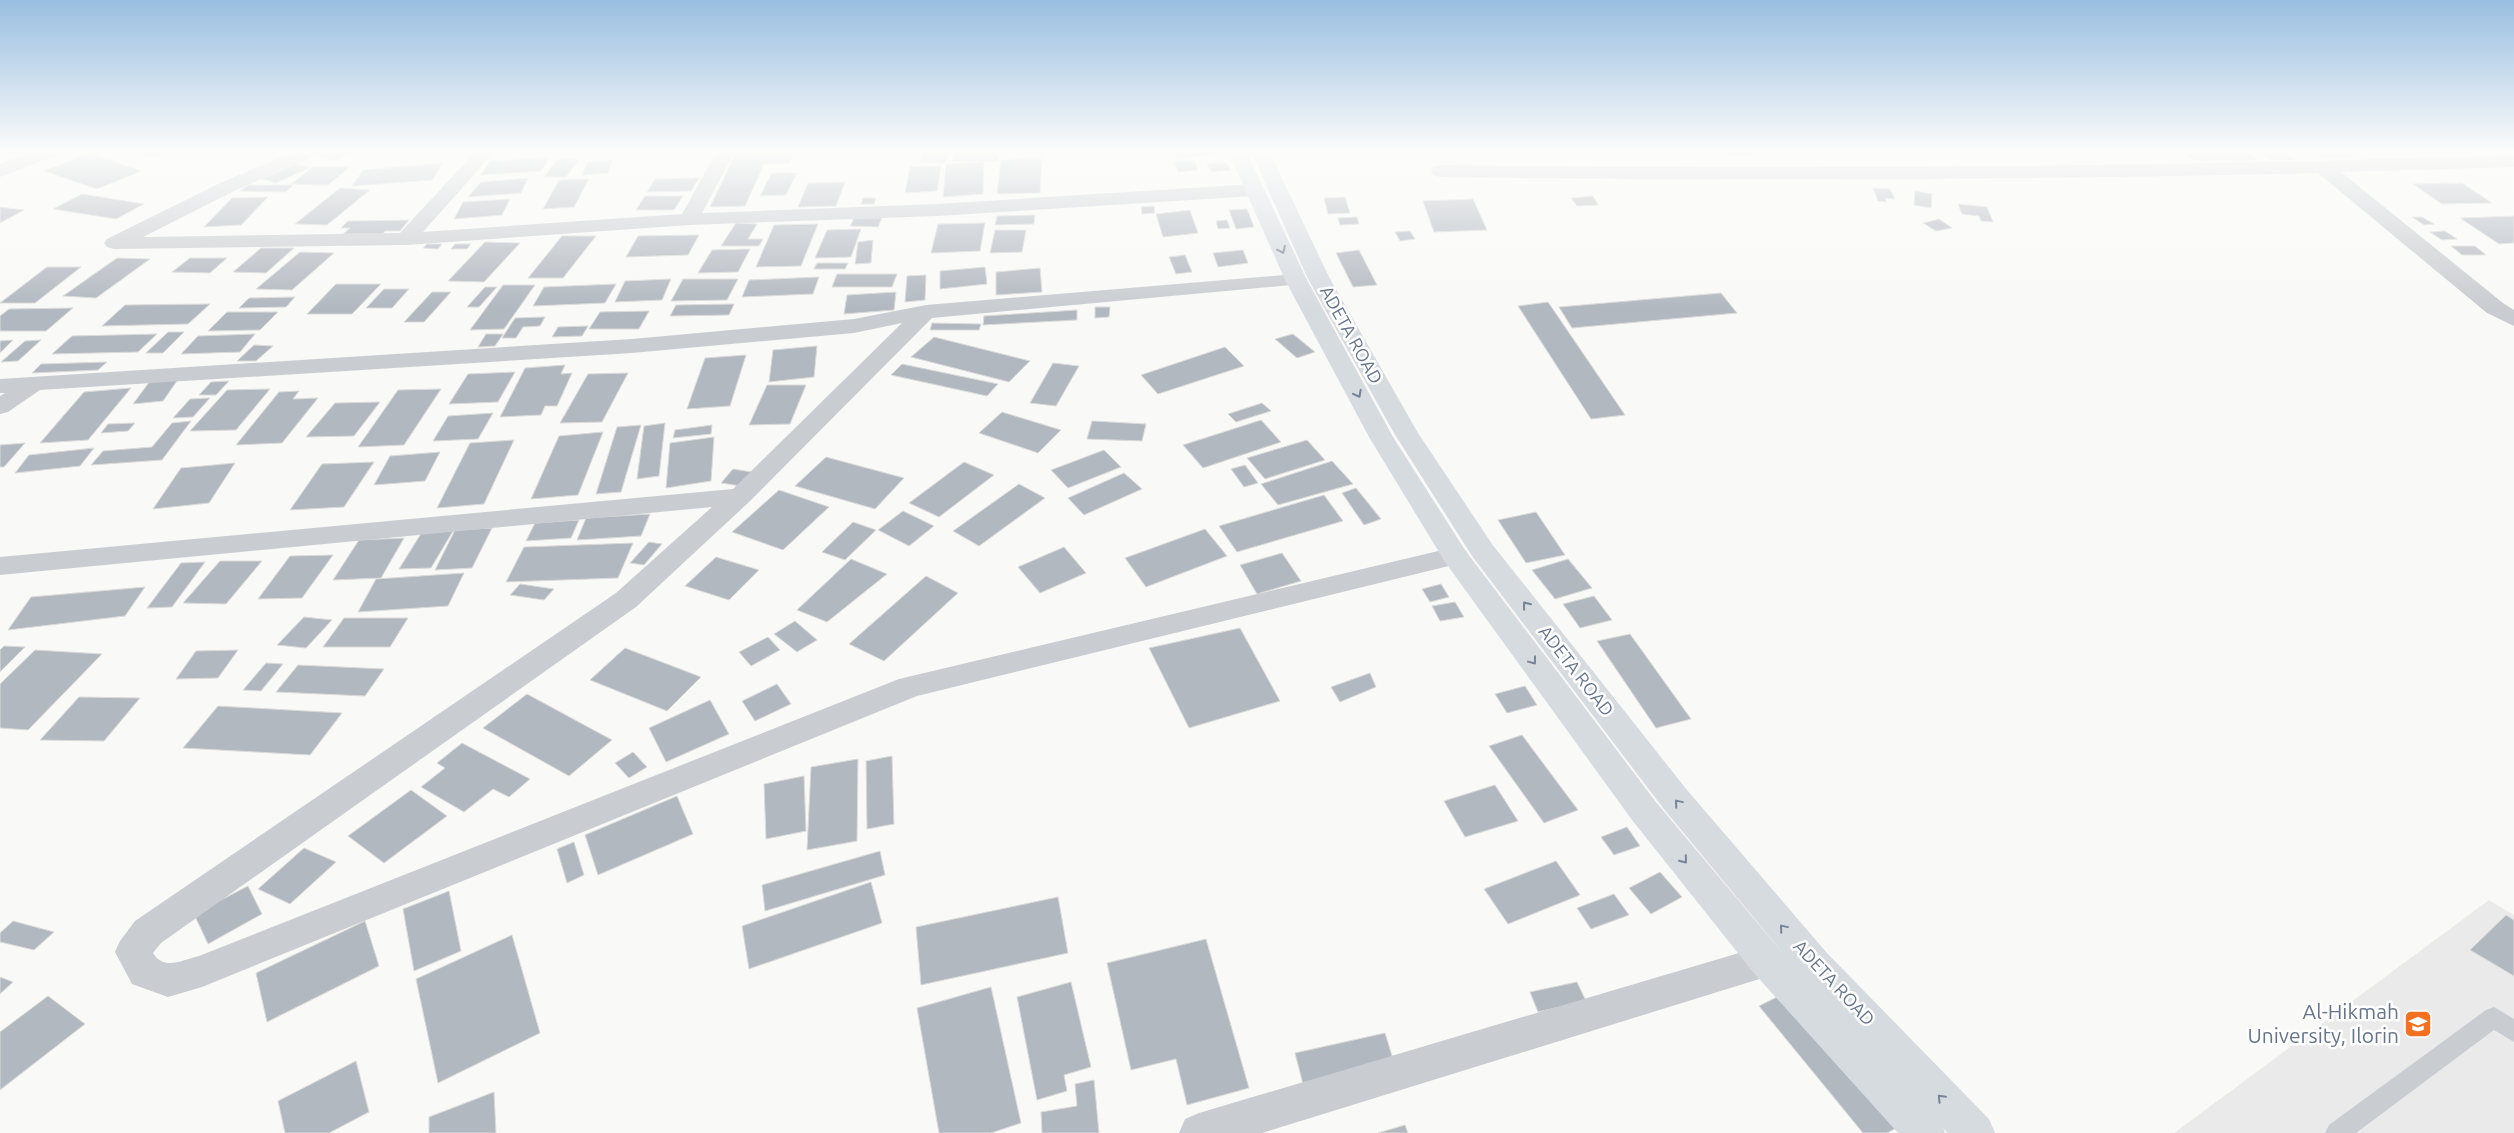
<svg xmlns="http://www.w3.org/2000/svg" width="2514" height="1133" font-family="Ubuntu,sans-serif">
  <rect width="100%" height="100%" fill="#f9f9f7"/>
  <path fill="#eaeaea" d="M2489,900L2514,915V1133H2174Z"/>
  <path fill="#b2b8c0" stroke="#dbdbd9" d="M0,151H37L25,156Z
    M134,151H172L154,158Z
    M324,151H346L353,153L334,161L315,154Z
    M795,151L790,163L764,164L745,206L710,207L736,153Z
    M924,151H950L945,163L919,162Z
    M956,151L1001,152L998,161H952Z
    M1175,151H1217L1218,154L1177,159Z
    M1722,151H1755L1758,155L1726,156Z
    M2182,151H2247L2259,160H2193Z
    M2313,151H2346L2355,157L2322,158Z
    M2284,152L2295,160H2272L2262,153Z
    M89,153L142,171L97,189L44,171Z
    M549,158L541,171L481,175L490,161Z
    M1042,158L1040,193L997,194L1001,160Z
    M558,159H580L566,177H544Z
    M612,160L608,173L582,175L587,162Z
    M1194,160L1198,170L1178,172L1174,162Z
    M984,162L983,194L943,197L946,164Z
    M1226,162L1231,170L1211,172L1207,164Z
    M442,163L433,180L352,186L363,170Z
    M296,164L309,168L276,183L262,179Z
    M941,166L937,191L905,193L910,167Z
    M313,167H350L328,185L291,184Z
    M772,173H797L786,195L760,196Z
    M528,178L521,193L468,197L481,182Z
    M699,178L691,191L647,192L655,179Z
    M589,179L574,207L543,209L559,180Z
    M845,182L836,206L798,207L808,183Z
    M2462,183L2492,203L2442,204L2413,184Z
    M248,185H293L286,192L240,191Z
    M340,188L370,190L327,225L295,224Z
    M1873,188L1890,189L1895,199L1885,198L1887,202L1878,201Z
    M1915,191L1932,194L1931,208L1914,205Z
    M82,194L144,204L116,219L53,209Z
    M645,196H683L674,210H636Z
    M1593,196L1598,205L1577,206L1571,198Z
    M268,197L241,225L204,227L232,198Z
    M1345,197L1350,213L1328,214L1324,198Z
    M863,198H876L874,204H861Z
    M510,199L502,215L454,219L463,202Z
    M1473,199L1487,230L1434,232L1423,201Z
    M1958,204L1987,207L1993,222L1981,221L1979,216L1962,214Z
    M1154,206L1155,213L1142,214L1141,207Z
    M0,207L24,210L0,223Z
    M1247,209L1254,227L1236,229L1229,210Z
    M1190,210L1198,233L1163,237L1156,214Z
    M1035,215L1034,224L995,225L997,216Z
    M2514,216V243L2499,244L2460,218Z
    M1357,217L1359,224L1340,225L1338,218Z
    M2412,217H2422L2434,224L2424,225Z
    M854,218H882L878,227L850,226Z
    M1939,219L1952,228L1936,231L1923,223Z
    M409,220L400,231H385L383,234H343L350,228H341L348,221Z
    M1227,220L1230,228L1218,229L1216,221Z
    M736,223L757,224L748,239H763L759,246H721Z
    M985,223L980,251L931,253L938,224Z
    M818,224L801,266L756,267L774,225Z
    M861,229L851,257L815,258L827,230Z
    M995,230H1026L1022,252L990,253Z
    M1410,231L1415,239L1400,241L1395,232Z
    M2445,231L2457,239L2442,240L2430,232Z
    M699,235L688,255L626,257L638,236Z
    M562,236H596L563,278H528Z
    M873,240L871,263L855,264L858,242Z
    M485,242L520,243L484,282L448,281Z
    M427,244H442L438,249L423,248Z
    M455,244H471L467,249H451Z
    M2451,246H2475L2486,255H2462Z
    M261,248H294L266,273L233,272Z
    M750,249L738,272L698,273L712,250Z
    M1243,250L1248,263L1218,267L1213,253Z
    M1359,250L1377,285L1353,287L1336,253Z
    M300,252L334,253L292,290L256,289Z
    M1185,255L1192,272L1176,274L1169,257Z
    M117,258L150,259L96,298L63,296Z
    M190,258H227L210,273L172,272Z
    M817,263H848L845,269H814Z
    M47,267H81L35,303H0Z
    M985,267L987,284L940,289V271Z
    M1040,268L1042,292L996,295V272Z
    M837,274H897L892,287H832Z
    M926,275L925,300L905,302L907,276Z
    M819,277L813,294L742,297L749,280Z
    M671,279L662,300L615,302L625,281Z
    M683,279H738L727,300L671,301Z
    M336,284H381L352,314H307Z
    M616,284L605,303L533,306L544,287Z
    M503,285H535L504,329L470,330Z
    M485,287H497L479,307H467Z
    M384,289H409L392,308H366Z
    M432,292H451L424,322H404Z
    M896,292L894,310L844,314L847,295Z
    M1721,293L1737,313L1572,328L1559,307Z
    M295,297L286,307L239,308L249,298Z
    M1548,302L1625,415L1591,419L1518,306Z
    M210,304L188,324L102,326L125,305Z
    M734,304L729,315L670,316L676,305Z
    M1095,307H1110L1109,317L1095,318Z
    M73,308L46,331H0V316L9,309Z
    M1077,310V320L983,325L984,316Z
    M649,311L639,329H589L600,312Z
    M227,312H278L260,330L208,331Z
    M545,317L540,326L523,327L516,338H502L515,318Z
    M932,323L981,324L979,330H930Z
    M588,326L582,336L552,337L558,327Z
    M168,332H184L163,353H146Z
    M157,334L138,352L52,354L72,336Z
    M255,334L240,352L181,354L198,336Z
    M486,334H503L495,346L478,347Z
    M1293,334L1315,352L1297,358L1275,339Z
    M934,337L1030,361L1009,382L911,357Z
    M13,340L0,353V341Z
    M41,340L18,361L1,362L25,341Z
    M254,345L273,346L256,361H237Z
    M817,346L814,377L769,382L773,350Z
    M1225,347L1244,366L1158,394L1141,375Z
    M746,355L730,406L687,409L705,358Z
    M107,362L98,370L32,373L41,364Z
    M1053,363L1079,366L1056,406L1030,403Z
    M902,364L998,384L987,396L891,375Z
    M565,365L561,374L572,373L557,406H545L541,415L500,417L525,368Z
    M515,372L498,402L449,404L468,374Z
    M628,373L602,422L560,423L588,374Z
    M179,378L163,401L133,404L150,381Z
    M229,381L216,395H199L211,382Z
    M767,385H806L790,424L749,425Z
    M131,388L88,440L40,443L84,392Z
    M270,389L236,430L190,431L227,390Z
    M441,389L404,445L358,447L398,390Z
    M299,391L293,399L318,398L282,443L236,445L279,392Z
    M210,398L193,417L173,418L190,399Z
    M380,402L354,436L306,437L335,403Z
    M1262,403L1271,411L1236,422L1228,414Z
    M1002,412L1061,430L1038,453L979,433Z
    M493,413L478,439L433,441L448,416Z
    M1261,420L1281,442L1203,468L1183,445Z
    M191,421L162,460L91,465L103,451L152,447L172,423Z
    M1092,421L1146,424L1142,441L1087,439Z
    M135,423L128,431L101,433L108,424Z
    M665,423L659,476L637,479L644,426Z
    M641,425L621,492L596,494L617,427Z
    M712,425L711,434L673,438L675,430Z
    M603,432L578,495L531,499L559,436Z
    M714,437L711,481L666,488L670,443Z
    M514,440L484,504L437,508L470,443Z
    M1307,440L1325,460L1265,479L1247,458Z
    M25,443L4,467H0V445Z
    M94,448L80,466L15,473L29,455Z
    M1104,450L1121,467L1068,488L1051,470Z
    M440,452L425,481L374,485L390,456Z
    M826,457L904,478L875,509L795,486Z
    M1332,461L1353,484L1278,505L1261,484Z
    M374,462L344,507L290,510L322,464Z
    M964,462L994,475L939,517L909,503Z
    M235,463L209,503L153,509L181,468Z
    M1245,465L1258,483L1244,487L1231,469Z
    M733,469L752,472L741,486L721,483Z
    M1124,473L1142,489L1084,515L1068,498Z
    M1019,484L1045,498L979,546L953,531Z
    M1356,488L1381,519L1364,525L1342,493Z
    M779,490L829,507L783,550L732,532Z
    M1324,495L1343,521L1237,552L1219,526Z
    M903,511L934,526L909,546L878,530Z
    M1536,512L1565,555L1526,563L1498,520Z
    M650,514L641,536L577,540L586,518Z
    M579,520L571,538L526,541L535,523Z
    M853,522L876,530L845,560L822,552Z
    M492,528L472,568L435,570L455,530Z
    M1205,529L1227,556L1146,587L1125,558Z
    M453,531L431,568L399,569L422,532Z
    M404,538L381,578L333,580L359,540Z
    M649,542L662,544L644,565L630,563Z
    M633,543L618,578L506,582L524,547Z
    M1064,547L1086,573L1040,593L1018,567Z
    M1282,553L1301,581L1257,594L1240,565Z
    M333,555L302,598L258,599L290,556Z
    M716,557L759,570L729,600L685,586Z
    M851,559L887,574L827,622L797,610Z
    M1568,559L1592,588L1555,599L1532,570Z
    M220,561H262L226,604L183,603Z
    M205,562L172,607L147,608L181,563Z
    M464,573L448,606L358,612L376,579Z
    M926,576L958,593L884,661L849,644Z
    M520,584L554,589L544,600L510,595Z
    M1441,584L1449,597L1430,602L1422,589Z
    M145,587L125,616L8,630L31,597Z
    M1594,596L1612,620L1580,628L1563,604Z
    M1455,602L1464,617L1440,621L1432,606Z
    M304,617L332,620L306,648L277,645Z
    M344,618H408L390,647H323Z
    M795,621L817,640L797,652L774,634Z
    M1240,628L1280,701L1189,728L1149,648Z
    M1630,634L1691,719L1656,728L1597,641Z
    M768,637L780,650L751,666L739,652Z
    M4,646L25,647L0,672V650Z
    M625,648L701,677L667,711L590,680Z
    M35,650L102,654L28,730L0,728V684Z
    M238,650L218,678L176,679L196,651Z
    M266,663L283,664L261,691L243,690Z
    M298,665L384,669L365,696L276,692Z
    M1370,673L1376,687L1340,702L1331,687Z
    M777,684L791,704L755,721L742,701Z
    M1525,686L1537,705L1507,713L1495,694Z
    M527,694L612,740L569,776L483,728Z
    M79,697L140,698L104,741L40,740Z
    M710,700L729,734L666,762L649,728Z
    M218,706L342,713L310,755L183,748Z
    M1522,735L1578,810L1544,823L1489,746Z
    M462,743L530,779L509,797L493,789L464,812L421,787L445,768L437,763Z
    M633,752L647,767L629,778L615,763Z
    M892,756L894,824L867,829L866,761Z
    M858,759L857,841L807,850L811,767Z
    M804,776L806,831L766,839L764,784Z
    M1495,785L1518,821L1465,837L1444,801Z
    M411,790L447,816L384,863L348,836Z
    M677,796L693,834L598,875L585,835Z
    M1627,827L1640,846L1614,855L1601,837Z
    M574,842L584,875L567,883L557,849Z
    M304,848L336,862L290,904L258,889Z
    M880,851L885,875L765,911L762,885Z
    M1556,861L1580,895L1508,924L1484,889Z
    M1660,872L1682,897L1651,914L1629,888Z
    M871,882L882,923L749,969L742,926Z
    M248,886L262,914L208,944L194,914Z
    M449,891L461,951L414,971L403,909Z
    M1614,894L1629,915L1591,929L1577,908Z
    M1058,897L1068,953L921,985L916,927Z
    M2506,915L2514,920V976L2470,950Z
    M13,921L54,932L34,950L0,942V933Z
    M365,921L379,966L267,1022L256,973Z
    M512,935L540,1033L438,1083L416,979Z
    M1206,939L1249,1088L1187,1105L1176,1059L1131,1070L1107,963Z
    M0,977L13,982L0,994Z
    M1071,982L1091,1067L1064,1075L1067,1091L1037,1100L1017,997Z
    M1577,982L1586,1001L1538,1012L1530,992Z
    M991,987L1021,1123L991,1133H939L917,1008Z
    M1785,993L1898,1127L1887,1133H1863L1759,1006Z
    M48,996L85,1024L0,1090V1032Z
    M1385,1033L1397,1072L1305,1092L1295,1053Z
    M356,1061L369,1112L329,1133H285L278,1101Z
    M1094,1080L1099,1133H1042L1041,1112L1077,1106L1075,1084Z
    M494,1092L496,1133H429V1117Z
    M1405,1125L1408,1133H1378Z"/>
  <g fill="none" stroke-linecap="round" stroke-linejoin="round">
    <path fill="#c9ccd0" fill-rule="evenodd" d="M2494,1007L2514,1019V1042L2494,1030L2356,1133H2325L2329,1125L2486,1010Z"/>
    <path fill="#c9ccd0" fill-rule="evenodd" d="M35,151H60L57,155L0,177V164Z
      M296,151H320L317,155L234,191L143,237L400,233L476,151H495L423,232L682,214L717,151H735L702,213L937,204L1255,184L1262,186L1265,190L1262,194L1255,196L937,216L689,225L406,245L114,249L107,247L104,243L107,239L220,183Z
      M2514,155V167L2341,172L2503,303L2514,310V326L2487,313L2318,173C2026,180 1733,181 1440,177L1433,175L1431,171L1433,167L1440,165C1798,170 2156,167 2514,155Z
      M1296,274L1303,276L1307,280L1303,284L932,318L749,502L636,607L161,943L153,953C164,971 182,960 199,956L899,679L1455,547L1465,550L1469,556L1465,562L917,696L202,987L168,997L132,984L115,952L120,941L135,921L616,593L712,507L0,575V557L733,489L902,323L854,333L632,353L40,390L8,412L0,414V396L5,393H0V379L632,339L854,319L926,305Z
      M1766,945L1779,950L1784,961L1779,972L1766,977L1262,1133H1179L1185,1119L1199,1113Z"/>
    <path fill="#d6dbe0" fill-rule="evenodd" d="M1228,151H1246L1307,280L1393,437L1465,550L1656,802L1787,958L1663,808L1472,556L1394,433L1307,277L1251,151H1269L1329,277L1418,433L1492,544L1687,790L1827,953L1989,1119L1995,1133H1948L1943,1128L1945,1133H1898L1753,972L1632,820L1445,562L1369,437L1285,280Z"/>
  </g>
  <defs><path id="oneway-chevron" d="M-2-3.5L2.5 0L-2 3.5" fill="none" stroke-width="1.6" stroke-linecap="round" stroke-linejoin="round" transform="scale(1.25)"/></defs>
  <g stroke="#778497">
    <use href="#oneway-chevron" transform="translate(1282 250) rotate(65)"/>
    <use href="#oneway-chevron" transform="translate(1358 394) rotate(62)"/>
    <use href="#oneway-chevron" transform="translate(1526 605) rotate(-128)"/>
    <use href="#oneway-chevron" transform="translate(1533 661) rotate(53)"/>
    <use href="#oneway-chevron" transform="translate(1678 803) rotate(-130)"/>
    <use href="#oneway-chevron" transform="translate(1684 860) rotate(51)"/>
    <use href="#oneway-chevron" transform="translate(1783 928) rotate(-130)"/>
    <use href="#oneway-chevron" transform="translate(1941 1098) rotate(-134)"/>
  </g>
  <linearGradient id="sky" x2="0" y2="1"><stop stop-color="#99bee0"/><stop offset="0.49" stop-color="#fcfcfb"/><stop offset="1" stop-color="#fcfcfb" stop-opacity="0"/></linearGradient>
  <rect width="2514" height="309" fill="url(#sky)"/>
  <defs>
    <g id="university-square" transform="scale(1.4375)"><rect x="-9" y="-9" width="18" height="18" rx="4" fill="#f2701f" stroke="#fff"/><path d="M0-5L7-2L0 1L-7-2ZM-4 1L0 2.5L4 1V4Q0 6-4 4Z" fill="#fff"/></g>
  </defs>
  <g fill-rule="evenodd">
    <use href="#university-square" x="2418" y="1024"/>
  </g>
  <g text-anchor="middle" stroke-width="5" stroke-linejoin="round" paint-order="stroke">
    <g font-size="18" fill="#66758a" stroke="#fff">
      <text transform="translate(1351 335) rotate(61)" y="6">ADETA ROAD</text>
      <text transform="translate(1576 671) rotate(52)" y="6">ADETA ROAD</text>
      <text transform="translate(1834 983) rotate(47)" y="6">ADETA ROAD</text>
    </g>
    <g font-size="21" fill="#66758a" stroke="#fff" text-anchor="end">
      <text x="2399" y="1019">Al-Hikmah<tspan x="2399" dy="24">University, Ilorin</tspan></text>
    </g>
  </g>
</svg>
